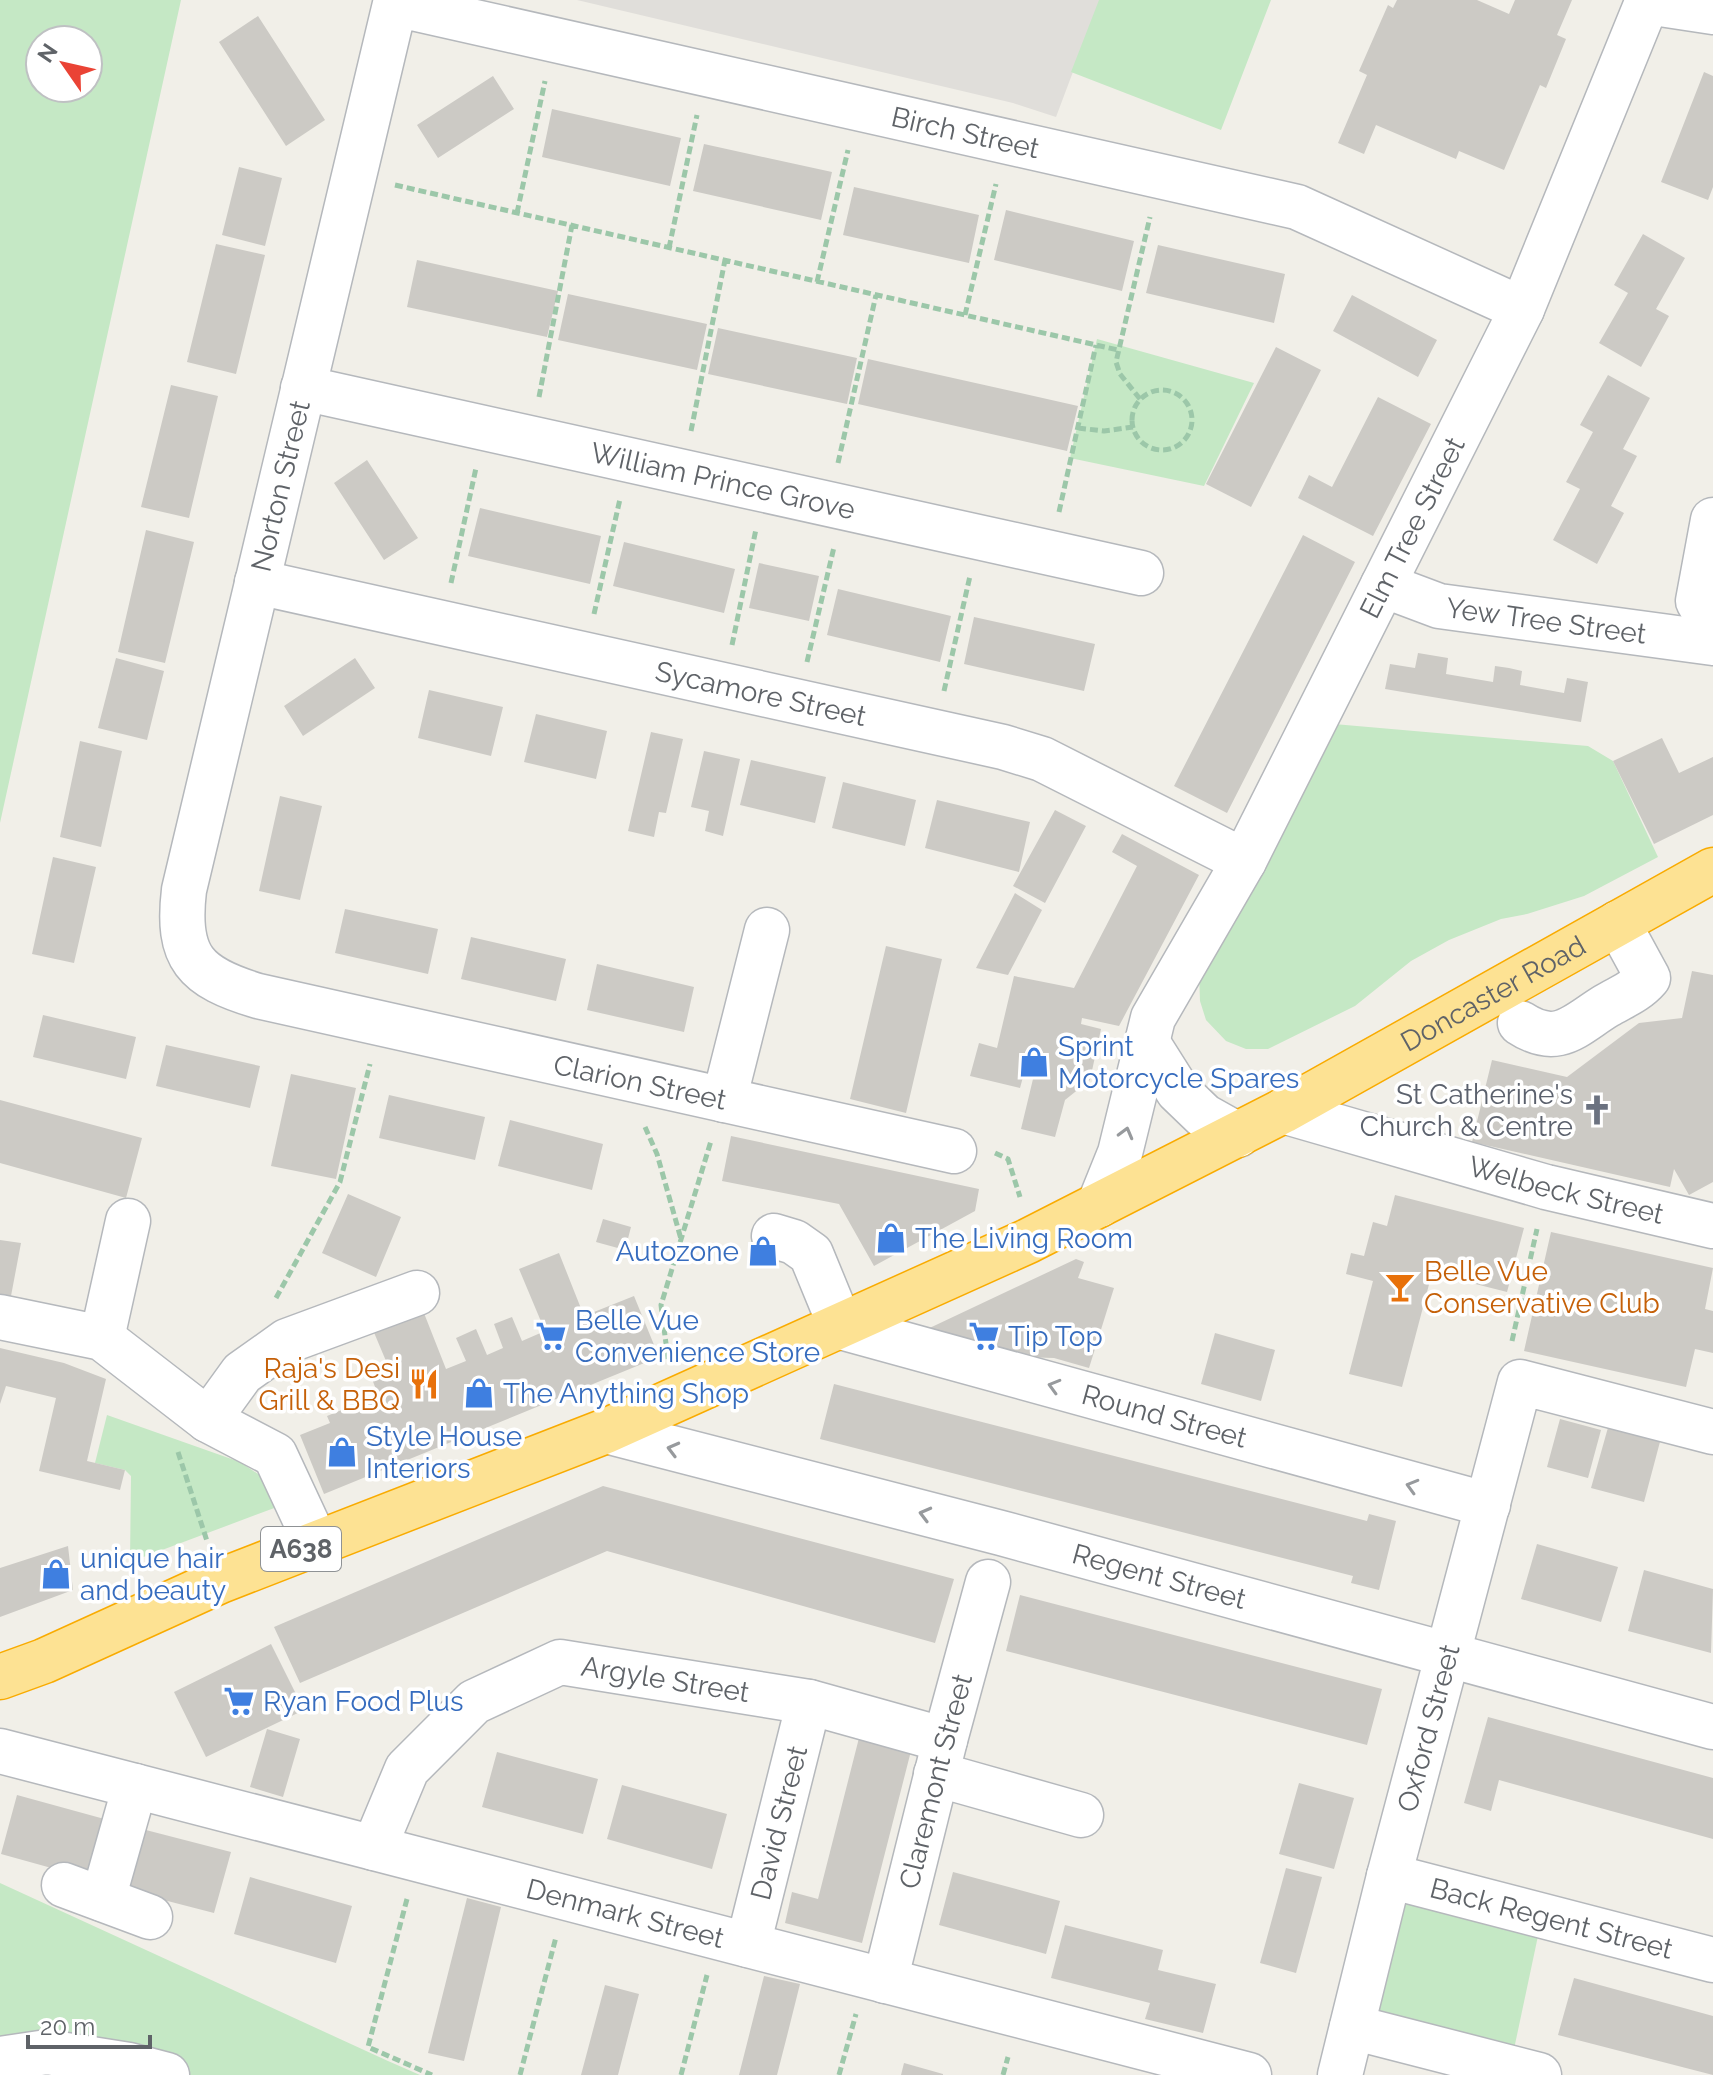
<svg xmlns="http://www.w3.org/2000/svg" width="1713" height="2075" font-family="Raleway,sans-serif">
  <rect width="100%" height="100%" fill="#f1efe8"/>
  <path fill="#e0deda" d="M577,0H1100L1056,117L1013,103Z"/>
  <path fill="#c5e8c5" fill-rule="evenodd" d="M0,0H181L0,823ZM40,40H88V88H40Z
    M1099,0H1271L1221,130L1071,72Z
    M1097,339L1254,383L1204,486L1070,458Z
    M1334,724L1588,746L1613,761L1658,857L1584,896L1527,914L1501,919L1449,940L1411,961L1355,1006L1268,1049H1246L1226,1041L1206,1020L1200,1001L1199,972Z
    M107,1415L240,1462L261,1476L277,1507L130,1562L131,1476L125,1470L95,1463Z
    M1389,1876L1542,1917L1510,2068L1352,2027Z
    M0,1883L388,2061L420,2075H0Z"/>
  <path fill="#cccac5" d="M1397,0H1477L1509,14L1515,0H1572L1557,35L1566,39L1546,88L1540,85L1504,170L1459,151L1456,159L1376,125L1364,154L1338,143L1367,75L1359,71L1388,5L1393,8Z
    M258,16L325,120L286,146L219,42Z
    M1704,72L1713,76V187L1708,200L1661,182Z
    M493,76L514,109L438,158L417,125Z
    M552,109L681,138L670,186L542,157Z
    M704,144L832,172L821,220L693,191Z
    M239,167L282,178L265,246L222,235Z
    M854,187L979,215L969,263L843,235Z
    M1006,210L1134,241L1122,291L994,260Z
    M1643,234L1685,258L1656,309L1669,316L1641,367L1599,343L1628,293L1614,285Z
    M216,244L265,255L236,374L187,362Z
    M1158,245L1285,274L1274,323L1146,293Z
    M417,260L558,291L547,337L407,307Z
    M568,294L707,324L697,370L558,340Z
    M1352,295L1437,340L1418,377L1333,331Z
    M718,328L857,358L847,404L708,374Z
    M1276,347L1321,370L1251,507L1206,484Z
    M868,359L1078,406L1067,451L858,404Z
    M1608,375L1650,398L1623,449L1637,456L1611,506L1624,513L1597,564L1553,540L1580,489L1566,482L1593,432L1580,425Z
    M171,385L218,396L189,518L141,507Z
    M1378,397L1431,424L1373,536L1298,498L1309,475L1332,487Z
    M367,460L418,538L384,560L334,483Z
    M480,508L601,536L590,584L468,556Z
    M146,530L194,542L165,663L118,652Z
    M1303,535L1355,562L1227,813L1174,786Z
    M624,542L735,569L724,613L613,586Z
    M759,563L819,576L809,621L749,608Z
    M838,589L951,616L940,662L827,635Z
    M974,617L1095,644L1084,691L964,664Z
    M1418,653L1448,658L1446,674L1493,682L1495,666L1509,668L1522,671L1520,685L1564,693L1567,678L1588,682L1581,722L1385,689L1390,664L1415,668Z
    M116,658L164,671L147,740L98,728Z
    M355,658L375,688L303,736L284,706Z
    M429,690L503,707L491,756L418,738Z
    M536,714L607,731L596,779L524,762Z
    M651,732L683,739L666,813L659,812L654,837L628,831Z
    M1662,738L1679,773L1713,757V815L1654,844L1613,761Z
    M80,741L122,751L101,847L60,837Z
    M704,751L740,759L723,836L705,831L709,811L691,807Z
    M751,760L826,777L815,823L740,805Z
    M843,782L916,800L905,846L832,828Z
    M280,796L322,806L300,900L259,891Z
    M937,800L1030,822L1019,872L925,848Z
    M1055,810L1086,826L1045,903L1013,886Z
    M1122,834L1199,875L1119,1026L1082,1018L1081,1024L1101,1029L1090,1080L1065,1100L1055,1137L1021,1129L1033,1079L1023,1077L1020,1088L970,1076L979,1043L997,1048L1014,976L1074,988L1137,866L1112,852Z
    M53,857L96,867L74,963L32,954Z
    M1015,893L1042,910L1008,975L976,968Z
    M345,909L438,929L428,974L335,953Z
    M471,937L566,959L556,1001L461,979Z
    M886,946L942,959L906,1113L850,1099Z
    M597,964L694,987L684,1032L587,1010Z
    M1692,971L1713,975V1182L1689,1195L1674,1169L1670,1187L1472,1142L1492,1060L1567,1077L1639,1023L1682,1018Z
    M43,1015L136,1037L126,1079L33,1057Z
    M166,1045L260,1066L250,1108L156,1086Z
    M291,1074L356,1088L336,1179L271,1166Z
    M389,1095L485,1117L475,1160L379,1138Z
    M0,1100L142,1138L126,1198L0,1163Z
    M510,1120L603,1144L592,1190L498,1166Z
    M731,1136L979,1189L975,1211L874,1266L839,1204L722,1181Z
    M348,1194L401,1217L376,1277L322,1253Z
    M1395,1195L1524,1228L1507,1292L1432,1273L1402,1387L1349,1374L1373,1281L1346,1274L1351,1253L1364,1256L1373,1222L1387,1226Z
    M603,1219L631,1227L625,1250L596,1242Z
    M1551,1232L1713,1268L1705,1309L1713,1311V1353L1695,1349L1686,1387L1524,1351Z
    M0,1240L21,1243L11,1296L0,1295Z
    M559,1253L584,1316L634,1296L659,1357L324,1494L300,1435L330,1423L327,1416L378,1395L368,1368L386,1361L370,1323L420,1303L446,1369L466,1361L456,1338L476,1329L487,1355L503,1348L494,1324L512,1317L522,1341L545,1331L519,1269Z
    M1076,1259L1084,1262L1078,1278L1114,1288L1089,1368L1054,1358L1021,1357L919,1333Z
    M1215,1333L1275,1350L1261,1401L1201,1384Z
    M0,1348L64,1363L106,1379L87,1461L125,1470L120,1490L39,1471L56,1398L6,1386L0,1404Z
    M834,1384L1367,1521L1369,1514L1396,1521L1379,1590L1351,1583L1353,1576L820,1439Z
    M1560,1419L1601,1430L1588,1478L1547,1467Z
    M1609,1424L1661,1438L1644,1502L1591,1488Z
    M603,1486L954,1579L935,1643L607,1551L300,1683L274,1627Z
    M1537,1544L1618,1567L1601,1622L1521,1599Z
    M68,1546L73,1590L0,1617V1568Z
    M1644,1570L1713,1589L1711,1653L1628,1631Z
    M1020,1595L1382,1689L1367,1745L1006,1651Z
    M271,1644L304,1710L206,1757L174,1692Z
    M1488,1717L1713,1778V1839L1499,1780L1491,1811L1464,1803Z
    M267,1729L300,1739L283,1797L250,1787Z
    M860,1734L912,1747L862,1943L785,1923L792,1892L818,1899Z
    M497,1752L598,1779L583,1834L482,1807Z
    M1299,1783L1354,1798L1334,1869L1279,1854Z
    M622,1785L727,1814L712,1869L607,1839Z
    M17,1795L108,1820L91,1879L1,1854Z
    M142,1829L231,1852L214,1913L125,1890Z
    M1286,1868L1322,1877L1296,1973L1260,1963Z
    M953,1872L1060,1901L1046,1954L939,1925Z
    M250,1877L352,1906L336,1963L234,1934Z
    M467,1898L501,1907L464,2061L428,2053Z
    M1065,1925L1163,1950L1158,1970L1216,1984L1203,2033L1145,2019L1150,2003L1051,1978Z
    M764,1976L800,1984L787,2036L777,2075H739Z
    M1574,1978L1713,2016V2075L1558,2035Z
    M605,1985L639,1994L618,2075H581Z
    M904,2063L943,2074V2075H901Z"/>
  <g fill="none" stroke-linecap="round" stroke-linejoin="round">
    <g stroke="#b5b8bc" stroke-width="47">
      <g id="minor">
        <path d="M1647,2L1713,12"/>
        <path id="s1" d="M303,388L1141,573"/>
        <path d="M1713,520L1698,601L1713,628"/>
        <path id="s2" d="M257,582L1003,747L1042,759L1244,861"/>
        <path id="s3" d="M1383,585L1439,606L1713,643"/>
        <path d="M1520,1023C1558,1048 1575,1025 1606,1006C1621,997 1636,992 1648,978L1618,923"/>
        <path d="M1147,1042L1178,1091L1204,1116L1238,1135"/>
        <path d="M724,1100L767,930"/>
        <path id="s4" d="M1283,1111L1546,1187L1713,1226"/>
        <path id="s5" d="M954,1151L258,996C195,977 176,958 184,890L395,4L1297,207L1522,309"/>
        <path id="s6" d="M1099,1205L1120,1153L1153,1018L1244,861L1522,309L1648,0"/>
        <path id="s7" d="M774,1236L794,1242L811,1254L841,1327L1488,1505"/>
        <path d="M0,1317L102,1338L208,1420L275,1455L316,1543"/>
        <path d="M102,1338L128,1221"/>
        <path d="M208,1420L242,1373L287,1341L417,1293"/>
        <path id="s8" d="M606,1431L1001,1533L1713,1727"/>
        <path id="s9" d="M0,1751L1249,2075"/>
        <path d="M936,1774L1081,1815"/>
        <path id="s10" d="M374,1848L407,1769L474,1702L560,1662L809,1702L945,1740"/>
        <path id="s11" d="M1389,1876L1713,1960"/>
        <path d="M64,1885L150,1917"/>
        <path d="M103,1899L135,1786"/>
        <path id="s12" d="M748,1945L809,1702"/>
        <path id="s13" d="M885,1981L945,1740L988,1582"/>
        <path d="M1352,2027L1539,2075"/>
        <path d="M0,2059L47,2052L129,2065L167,2075"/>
        <path id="s14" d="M1340,2075L1389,1876L1520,1382L1713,1432"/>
      </g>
    </g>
    <g stroke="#f9ab00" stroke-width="47">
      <g id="highway">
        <path id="s15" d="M0,1677L44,1661L220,1581L606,1431L1028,1241L1283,1111L1713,870"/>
      </g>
    </g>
    <path stroke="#9cc7a9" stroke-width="5" stroke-dasharray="8 4" stroke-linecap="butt" d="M395,185L1118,350
      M517,213L545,81
      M669,248L697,115
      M817,282L848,150
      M965,315L996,184
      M1132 420a30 30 0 1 1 60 0a30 30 0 1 1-60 0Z
      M539,397L572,225
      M1140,399L1120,374L1116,362L1150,217
      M1078,428L1104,431L1133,427
      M691,431L725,260
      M838,463L876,295
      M1059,512L1096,345
      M451,583L476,468
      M594,614L620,499
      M732,645L756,529
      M807,662L834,547
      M944,691L970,576
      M645,1127L657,1154L681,1239
      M995,1153L1008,1159L1020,1197
      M276,1298L340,1182L370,1064
      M1512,1341L1537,1229
      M668,1359L661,1305L711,1141
      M178,1452L207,1541
      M407,1899L368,2047L432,2075
      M520,2075L556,1937
      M681,2075L707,1975
      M839,2075L856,2014
      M1003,2075L1008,2057"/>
    <use href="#minor" stroke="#fff" stroke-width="44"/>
    <use href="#highway" stroke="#fde293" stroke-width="44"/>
  </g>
  <defs><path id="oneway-chevron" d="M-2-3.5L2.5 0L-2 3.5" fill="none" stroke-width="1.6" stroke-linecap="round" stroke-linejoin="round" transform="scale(2)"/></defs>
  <g stroke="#979a9d">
    <use href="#oneway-chevron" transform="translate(1126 1133) rotate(-75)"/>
    <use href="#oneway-chevron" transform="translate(1054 1386) rotate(-164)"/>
    <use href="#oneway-chevron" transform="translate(673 1449) rotate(-165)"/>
    <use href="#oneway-chevron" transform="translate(1412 1486) rotate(-164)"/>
    <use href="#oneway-chevron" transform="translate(925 1514) rotate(-165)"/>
  </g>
  <defs>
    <g id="shop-bare" transform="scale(2.4)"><path d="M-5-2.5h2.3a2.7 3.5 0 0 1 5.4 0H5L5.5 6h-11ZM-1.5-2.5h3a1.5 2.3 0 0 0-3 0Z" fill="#3f7fe0" stroke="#fff" stroke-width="2.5" paint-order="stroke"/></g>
    <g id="church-bare" transform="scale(2.4)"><path d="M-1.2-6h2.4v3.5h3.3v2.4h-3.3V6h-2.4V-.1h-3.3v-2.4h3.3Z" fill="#6b7280" stroke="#fff" stroke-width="2.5" paint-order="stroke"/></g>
    <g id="bar-bare" transform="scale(2.4)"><path d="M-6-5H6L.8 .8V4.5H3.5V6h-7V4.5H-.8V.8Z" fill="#e8710a" stroke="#fff" stroke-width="2.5" paint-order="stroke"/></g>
    <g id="supermarket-bare" transform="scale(2.4)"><path d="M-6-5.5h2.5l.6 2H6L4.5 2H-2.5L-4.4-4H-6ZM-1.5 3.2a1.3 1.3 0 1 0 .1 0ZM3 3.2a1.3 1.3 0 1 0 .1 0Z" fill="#3f7fe0" stroke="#fff" stroke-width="2.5" paint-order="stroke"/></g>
    <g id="restaurant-bare" transform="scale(2.4)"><path d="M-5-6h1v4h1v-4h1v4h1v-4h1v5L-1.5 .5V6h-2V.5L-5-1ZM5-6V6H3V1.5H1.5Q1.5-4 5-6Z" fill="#e8710a" stroke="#fff" stroke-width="2.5" paint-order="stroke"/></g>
  </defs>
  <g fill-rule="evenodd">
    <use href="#shop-bare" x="1034" y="1062"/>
    <use href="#church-bare" x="1597" y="1110"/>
    <use href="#shop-bare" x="891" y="1238"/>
    <use href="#shop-bare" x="763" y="1251"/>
    <use href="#bar-bare" x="1400" y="1287"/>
    <use href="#supermarket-bare" x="551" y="1336"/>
    <use href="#supermarket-bare" x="984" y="1336"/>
    <use href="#restaurant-bare" x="424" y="1384"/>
    <use href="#shop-bare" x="479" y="1393"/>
    <use href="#shop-bare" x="342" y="1452"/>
    <use href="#shop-bare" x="56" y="1574"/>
    <use href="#supermarket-bare" x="239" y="1701"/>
  </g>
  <g text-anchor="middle" stroke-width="7" stroke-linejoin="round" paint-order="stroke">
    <rect fill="#fff" stroke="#8f9295" stroke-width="2" x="261" y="1527" width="80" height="44" rx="6"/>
    <g font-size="26" font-weight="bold" fill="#5f6368">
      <text x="301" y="1558">A638</text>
    </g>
    <g font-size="28" fill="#5f6368" stroke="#fff">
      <text dy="10" stroke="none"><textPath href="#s5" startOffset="2356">Birch Street</textPath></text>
      <text dy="10" stroke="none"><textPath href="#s1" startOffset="430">William Prince Grove</textPath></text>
      <text dy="10" stroke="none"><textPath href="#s5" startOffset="1276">Norton Street</textPath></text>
      <text dy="10" stroke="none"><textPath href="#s6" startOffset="750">Elm Tree Street</textPath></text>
      <text dy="10" stroke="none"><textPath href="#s3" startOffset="168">Yew Tree Street</textPath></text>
      <text dy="10" stroke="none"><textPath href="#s2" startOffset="516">Sycamore Street</textPath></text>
      <text dy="10" stroke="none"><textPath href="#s15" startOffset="1644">Doncaster Road</textPath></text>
      <text transform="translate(640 1082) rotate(12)" y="10">Clarion Street</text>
      <text dy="10" stroke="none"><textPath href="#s4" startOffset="294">Welbeck Street</textPath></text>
      <text dy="10" stroke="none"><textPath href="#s7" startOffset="456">Round Street</textPath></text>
      <text dy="10" stroke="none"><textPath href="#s8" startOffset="572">Regent Street</textPath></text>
      <text dy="10" stroke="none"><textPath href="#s10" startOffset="382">Argyle Street</textPath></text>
      <text dy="10" stroke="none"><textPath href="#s14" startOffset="358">Oxford Street</textPath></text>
      <text dy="10" stroke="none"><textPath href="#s13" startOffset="206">Claremont Street</textPath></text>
      <text dy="10" stroke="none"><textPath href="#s12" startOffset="126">David Street</textPath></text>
      <text dy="10" stroke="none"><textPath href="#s9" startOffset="646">Denmark Street</textPath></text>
      <text dy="10" stroke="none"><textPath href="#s11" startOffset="168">Back Regent Street</textPath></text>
    </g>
    <g font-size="28" fill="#366cbe" stroke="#fff" text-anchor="start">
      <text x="1058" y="1056">Sprint<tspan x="1058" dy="32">Motorcycle Spares</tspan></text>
      <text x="915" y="1248">The Living Room</text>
      <text x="739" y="1261" text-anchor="end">Autozone</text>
      <text x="575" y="1330">Belle Vue<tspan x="575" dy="32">Convenience Store</tspan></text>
      <text x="1008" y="1346">Tip Top</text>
      <text x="503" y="1403">The Anything Shop</text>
      <text x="366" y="1446">Style House<tspan x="366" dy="32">Interiors</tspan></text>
      <text x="80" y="1568">unique hair<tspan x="80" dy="32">and beauty</tspan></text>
      <text x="263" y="1711">Ryan Food Plus</text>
    </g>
    <g font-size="28" fill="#5b616d" stroke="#fff" text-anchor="end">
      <text x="1573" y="1104">St Catherine's<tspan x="1573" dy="32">Church &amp; Centre</tspan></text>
    </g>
    <g font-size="28" fill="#c56008" stroke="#fff" text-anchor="start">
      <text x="1424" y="1281">Belle Vue<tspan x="1424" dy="32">Conservative Club</tspan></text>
      <text x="400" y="1378" text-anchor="end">Raja's Desi<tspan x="400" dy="32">Grill &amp; BBQ</tspan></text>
    </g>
  </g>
  <g transform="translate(64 64) rotate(304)"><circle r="38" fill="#ffffff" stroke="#bfc1c3" stroke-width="2"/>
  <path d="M0-6L14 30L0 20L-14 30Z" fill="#ea4335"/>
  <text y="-12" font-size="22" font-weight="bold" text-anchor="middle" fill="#5f6368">N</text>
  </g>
  <path d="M28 2035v12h122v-12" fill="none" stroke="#5f6368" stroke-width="4"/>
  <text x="40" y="2035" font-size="24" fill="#5f6368" stroke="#ffffff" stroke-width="6" paint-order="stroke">20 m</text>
</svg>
